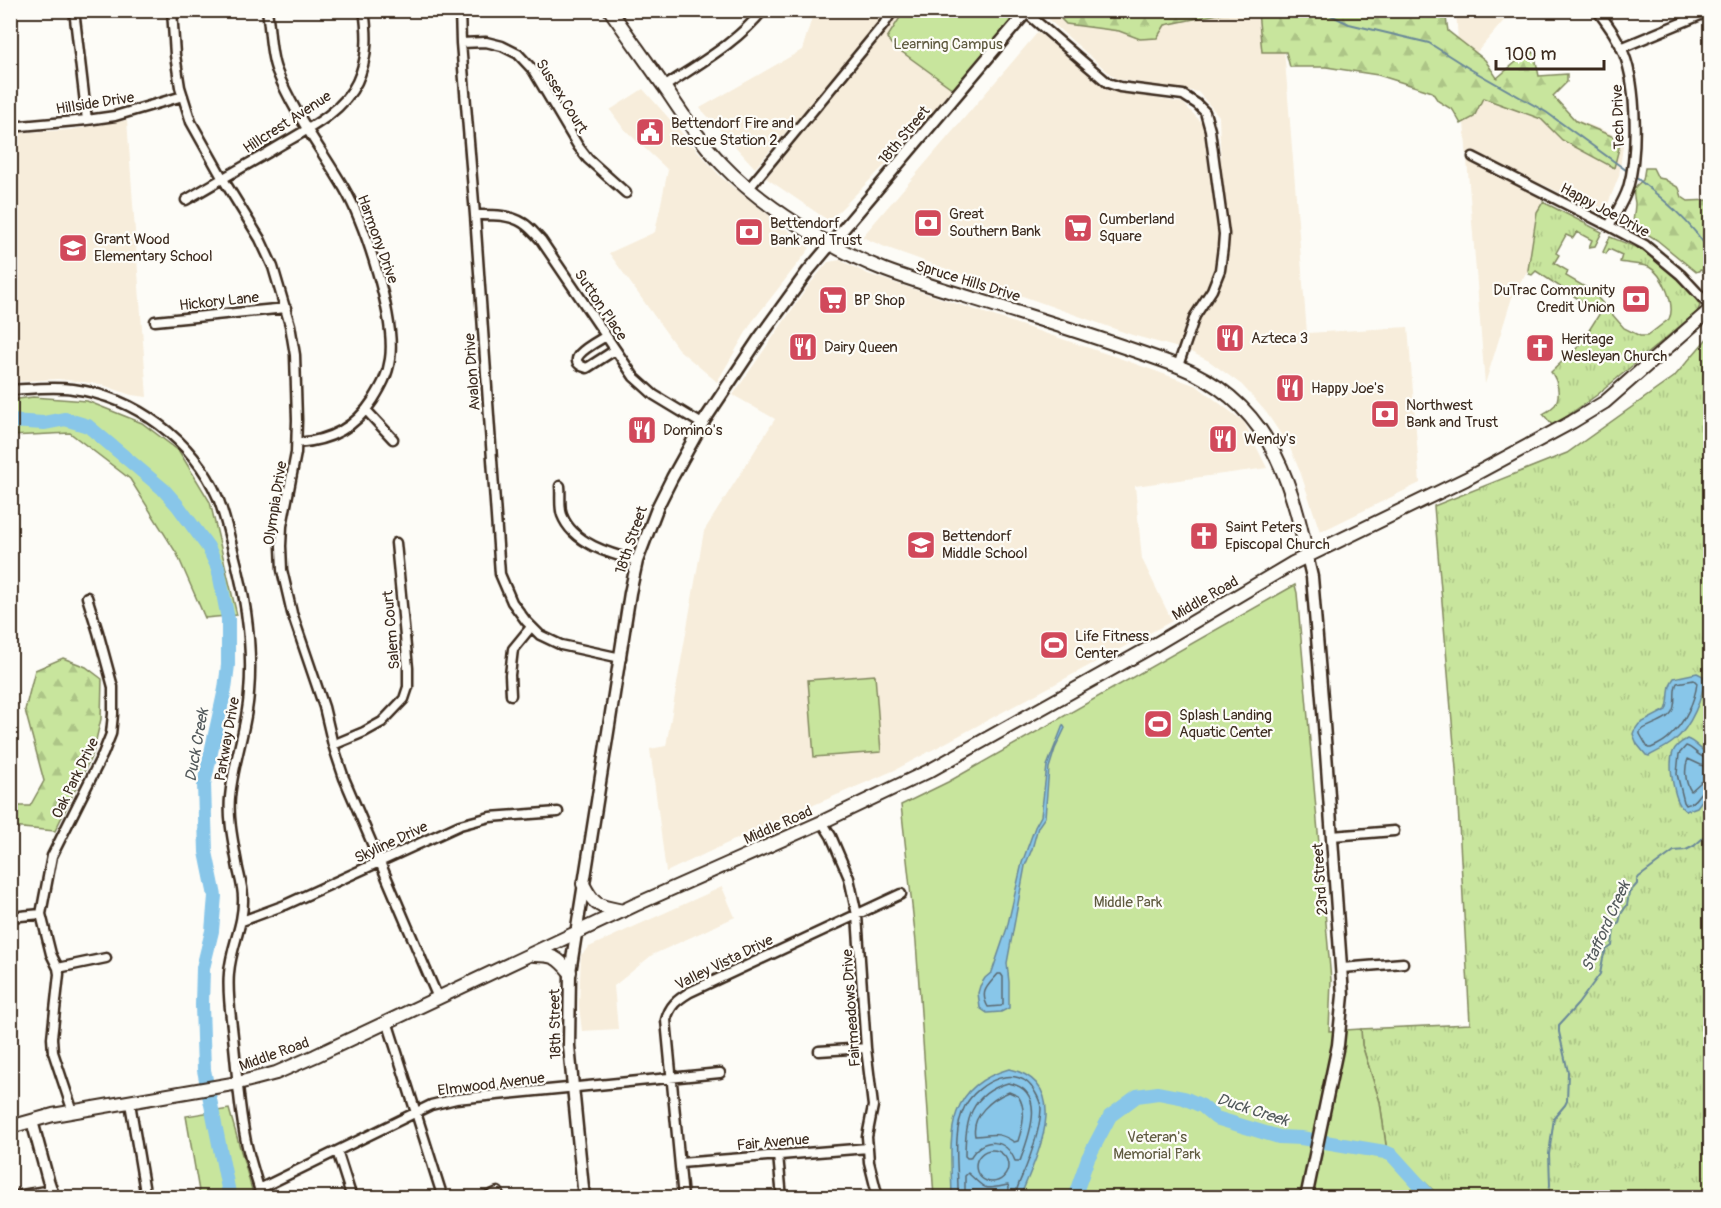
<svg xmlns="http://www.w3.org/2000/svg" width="1721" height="1208" font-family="Pangolin,sans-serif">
  <defs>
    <pattern id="grass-tufts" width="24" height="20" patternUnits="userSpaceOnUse" patternTransform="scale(1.5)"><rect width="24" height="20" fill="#c8e59d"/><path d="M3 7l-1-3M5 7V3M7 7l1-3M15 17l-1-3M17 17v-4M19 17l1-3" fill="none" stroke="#adc587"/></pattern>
    <pattern id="forest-firs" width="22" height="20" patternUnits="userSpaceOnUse" patternTransform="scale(1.5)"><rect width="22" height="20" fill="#c8e59d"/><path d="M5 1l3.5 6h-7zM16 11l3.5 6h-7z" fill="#adc587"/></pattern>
  </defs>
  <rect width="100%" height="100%" fill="#fdfcf7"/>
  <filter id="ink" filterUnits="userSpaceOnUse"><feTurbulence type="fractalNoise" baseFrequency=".0167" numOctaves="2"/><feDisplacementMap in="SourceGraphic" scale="12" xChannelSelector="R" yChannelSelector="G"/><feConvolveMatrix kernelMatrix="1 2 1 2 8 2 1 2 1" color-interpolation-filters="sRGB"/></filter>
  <g filter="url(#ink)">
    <path fill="#f7eddb" d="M1057,10L1281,11L1307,333L1408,327L1420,483L1320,532L1301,474L1290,448L1266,412L1242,385L1209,361L1189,351L1132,335L885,247L862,237L1038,32L1107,90L1183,103L1203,124L1209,172L1221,171L1219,116L1198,92L1116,79L1049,20Z
      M814,11H1018L946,98L894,156L829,221L766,178L830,99L820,93L755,168L700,108L802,50Z
      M1456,11H1512L1460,72L1624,139L1619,176L1604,214L1542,184V199L1530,267L1513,294L1485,384L1460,72Z
      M643,89L721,177L810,248L752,322L717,382L678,349L609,253L655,232L668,170L623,128L610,110Z
      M127,120L147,397L131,395L100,384L58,379L11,382V133L69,130Z
      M840,260L868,274L1122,359L1197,386L1244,422L1267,468L1135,486L1142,559L1172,621L895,770L760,828L666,872L650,749L666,746L704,531L775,419L733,395L809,285L828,262Z
      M722,887L735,917L652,955L614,986L618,1029L582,1031L579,1006L581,955L589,947Z"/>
    <path fill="url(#grass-tufts)" stroke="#82885e" stroke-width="1.5" d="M1543,202L1602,232L1595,246L1589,247L1592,240L1577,232L1573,238L1566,235L1556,253L1559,255L1554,263L1568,271L1566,276L1592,291L1624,328L1640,336H1647L1669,319C1676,306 1663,274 1649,267C1641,264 1629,264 1620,262L1622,255L1609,249L1606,254L1603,252L1610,237C1620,241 1631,245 1641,250C1656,258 1693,290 1700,306L1697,312L1597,395L1553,426L1543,414C1547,412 1552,408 1555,405C1561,395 1558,381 1551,372L1579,346L1600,313L1536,271L1532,275L1529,274L1528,270L1537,212Z
      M1710,335V1197H1440L1386,1145L1380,1102L1362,1045L1361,1029L1470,1024L1456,769L1434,506L1567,453L1674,377Z"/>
    <path fill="url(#forest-firs)" stroke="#82885e" stroke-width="1.5" d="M1084,11H1445L1448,31L1485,60L1497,78L1516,62L1534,52L1539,76L1567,74V82L1553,96L1576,121L1621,140L1614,168L1562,140L1541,119L1483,98L1474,117L1461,124L1453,110L1438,101L1432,92L1423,89L1378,75L1326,67H1290L1286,52H1262L1258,12L1223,13L1165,25L1157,38L1140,39L1119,31L1066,24L1061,19Z
      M1645,168H1653L1658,178L1664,179L1679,188L1682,197L1688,201L1710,200V280L1701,270L1696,272L1657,240L1633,225C1633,218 1635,210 1635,203C1633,190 1631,189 1643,180Z
      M63,658L86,667L102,679L101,719L93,753L55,831L11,827V806H30L44,781L25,710L35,670Z"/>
    <path fill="#c8e59d" stroke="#82885e" stroke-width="1.5" d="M1011,10L1012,16L1011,23L953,89L891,44L887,38L901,16V11Z
      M33,397L87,401L142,423L179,451L210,502L237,615L205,618L177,554L130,479L70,433L11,436V400Z
      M1295,585L1297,593L1331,980L1329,1031L1361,1029L1362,1045L1380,1102L1386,1145L1440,1197H934L916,942L901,805L948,782Z
      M875,675L881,752L814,757L808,680Z
      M229,1109L254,1197H200L186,1116Z"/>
    <path fill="#88c6e9" stroke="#698898" stroke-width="1.5" d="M1697,673L1703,676C1706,695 1689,729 1674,741C1667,747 1658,751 1649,756L1646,755L1637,744L1633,734L1634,731L1639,724L1666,710C1671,699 1666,688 1674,678Z
      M1063,725L1065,728L1055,749L1049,768L1045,817L1038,827L1032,849L1025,866L1007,963L1009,982V1008L1001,1012L987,1013L980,1008L978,993L980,986L985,978L992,972L1007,928L1022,863L1035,827L1041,816L1047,766Z
      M1687,739C1696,742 1699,750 1710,754V790L1697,807L1686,811C1674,805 1668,765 1673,752C1675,747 1681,742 1687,739Z
      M1009,1069C1075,1083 1036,1158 1020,1197H952C951,1142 941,1088 1009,1069Z"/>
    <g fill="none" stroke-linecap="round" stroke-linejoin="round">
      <path stroke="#5a686f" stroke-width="1.5" d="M1694,680L1697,683C1695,701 1685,722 1671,735C1666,741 1658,745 1651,748H1648L1640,734V731C1651,723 1672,721 1674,706C1676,698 1673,690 1677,683Z
        M1710,759C1697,758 1695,748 1686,746L1679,754L1677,774L1684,802L1686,805C1698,803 1699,788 1710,787
        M1710,767L1703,766L1688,759C1684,768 1685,783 1691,791L1701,782L1710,780
        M998,974H1001L1003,977V1004L1001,1006L988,1007C979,991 988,986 998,974Z
        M1008,1083C1048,1089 1029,1137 1020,1161H1015C1006,1138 983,1136 970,1158H967L965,1156C965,1121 970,1094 1008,1083Z
        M1009,1092L1018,1096C1027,1109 1023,1126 1018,1141L1014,1142C998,1131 992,1135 975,1136C971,1116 991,1099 1009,1092Z
        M976 1166a16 16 0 1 1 32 0a16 16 0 1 1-32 0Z
        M958,1198C959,1168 951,1134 965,1106C978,1082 1018,1061 1035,1092C1038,1097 1041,1104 1041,1109C1040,1129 1033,1149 1026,1167C1022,1177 1016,1187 1015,1198
        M965,1198V1176L968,1173C987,1190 981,1190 1008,1185L1009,1188L1007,1198"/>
      <path stroke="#698898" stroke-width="2" d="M1320,10L1349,24L1429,43L1470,69L1546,112L1630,173
        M1058,14L1073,10
        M1634,176C1661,197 1693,223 1710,253
        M1710,253L1709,267L1710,271
        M1546,1198L1549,1193L1550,1185L1549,1154L1554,1118L1565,1105L1567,1101L1568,1072L1559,1032V1025L1578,1004L1600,974L1603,958L1606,950L1612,946L1614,928L1619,923L1621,914L1627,905L1629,893L1637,884V880L1639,877L1674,851L1686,850L1694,846L1710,832"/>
      <path stroke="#88c6e9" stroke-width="14" d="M10,421L44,423L65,419L88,426L163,489L178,506L208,547L218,568L228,619V665L225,689L204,784L206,852L215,896L212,931L203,968L202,1005L204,1070L230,1198
        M1074,1198L1088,1158L1110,1116L1137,1096L1158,1093L1184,1098L1202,1106L1216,1118L1279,1137L1301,1138L1385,1152L1392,1155L1431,1198"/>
      <g stroke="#3b2a1e" stroke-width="13">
        <path id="minor" d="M74,10L87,120
          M172,10L175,55L180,87L191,122L223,179L260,239L273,267L290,325L295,355L297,420L296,453L282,526L281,546L282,570L292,613L324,707L333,745L344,778L438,998
          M267,10C270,28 270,53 276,69C293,112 321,149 344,188C365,224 396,318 390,359C388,375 381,387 373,400C355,428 329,441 297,443
          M460,10L461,43L475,215L500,574L512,602L526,621L540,635L561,645L621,658
          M1023,10L1108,83L1120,87L1183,95L1197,104L1205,112L1210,130L1224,234L1223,247L1220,270L1212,290L1195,316L1178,366
          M1597,10C1608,25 1618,38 1624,54C1637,87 1638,154 1628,188C1624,201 1615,214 1609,226
          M461,43L486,42L502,46L518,54L533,70L578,146L588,159L626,193
          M1621,48L1710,11
          M664,87C698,64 737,43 763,10
          M10,127L87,120L115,116L183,96
          M1473,157L1609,226L1645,245L1681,275L1710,306
          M749,188L884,24L893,10
          M186,200C213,184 241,168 269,152C299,133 341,116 357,82C368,58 368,36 364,10
          M475,215C491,215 509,214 523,223C530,227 536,235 541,240L634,377L654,395L702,424
          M155,321L286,308
          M606,336C597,342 559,360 587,368L615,350
          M10,390C31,389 52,386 73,389C135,397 193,440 218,498C225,516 229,535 234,554C246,599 253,646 249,693C247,728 233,762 230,797C228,822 234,845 238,869C240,878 243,888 243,898C244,925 231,946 229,973C227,994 231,1016 233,1036C237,1072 239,1112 247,1146C251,1164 257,1181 262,1198
          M366,410L393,439
          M560,486C561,495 559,507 562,515C573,544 611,554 637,561
          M511,695L510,675L513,649L531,627
          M333,745L364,732L382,722L404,699L408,687V668L396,543
          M822,822L831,836L849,878L857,915L866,1048L873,1106L867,1137L868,1148L869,1162L878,1198
          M1332,836L1394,831
          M10,917L41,914
          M242,921L285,905L460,825L490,817L558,812
          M58,968L106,958
          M1342,968L1403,963
          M387,1021L443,1198
          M819,1051L866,1048
          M130,1103L146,1198
          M73,1112L53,1052L52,1038L59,974L58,968L51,954L41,914L52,856L103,754L111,734L113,714V687L98,632L87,597
          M337,1151L352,1198
          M778,1155L782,1198
          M680,1163L868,1148
          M259,1189L431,1105L456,1099L720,1073
          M10,1197L52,1190
          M485,1198L498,1192
          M683,1198L666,1020C670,1005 677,1000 690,992L901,894"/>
      </g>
      <g stroke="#3b2a1e" stroke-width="15">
        <path id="tertiary" d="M32,1121L48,1180L54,1198
          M584,1198L569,1046L570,972L630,593L637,561L658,506L672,478L702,424L758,340L808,271L1028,10
          M1306,1198L1338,1045L1343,995L1323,710L1312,577L1307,556"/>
      </g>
      <g stroke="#3b2a1e" stroke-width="16">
        <path id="secondary" d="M610,10C628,36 647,62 665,88C683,115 700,141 722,164C762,206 831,249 885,270C922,284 960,294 997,306C1058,325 1119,344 1178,366C1264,400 1290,472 1307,556
          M583,884C595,907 598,906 623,911
          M534,955C554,955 557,957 570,972
          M10,1127L53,1115L238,1083L276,1073L315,1056L635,905L822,822L929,771L1151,647L1293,563L1466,479L1572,422L1605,402L1710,310"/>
      </g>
      <use href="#minor" stroke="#fdfcf7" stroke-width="8"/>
      <use href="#tertiary" stroke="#fdfcf7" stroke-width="10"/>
      <use href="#secondary" stroke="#fdfcf7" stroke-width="12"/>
    </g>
  </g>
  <defs>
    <g id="civic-square" transform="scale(1.5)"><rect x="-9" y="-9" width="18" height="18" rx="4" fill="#d1495b" stroke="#fdfcf7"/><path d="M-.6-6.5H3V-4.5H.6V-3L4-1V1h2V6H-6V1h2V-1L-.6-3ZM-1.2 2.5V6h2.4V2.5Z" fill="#fff"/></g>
    <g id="bank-square" transform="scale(1.5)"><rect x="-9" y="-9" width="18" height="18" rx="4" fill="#d1495b" stroke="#fdfcf7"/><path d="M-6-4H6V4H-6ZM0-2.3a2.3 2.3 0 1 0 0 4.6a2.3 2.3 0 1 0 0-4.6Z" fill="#fff"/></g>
    <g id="supermarket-square" transform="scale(1.5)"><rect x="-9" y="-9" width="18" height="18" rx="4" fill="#d1495b" stroke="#fdfcf7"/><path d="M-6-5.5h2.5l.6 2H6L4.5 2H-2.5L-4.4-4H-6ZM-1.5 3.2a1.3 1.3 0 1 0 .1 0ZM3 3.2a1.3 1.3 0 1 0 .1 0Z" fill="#fff"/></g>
    <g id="school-square" transform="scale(1.5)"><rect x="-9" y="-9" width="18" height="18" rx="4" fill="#d1495b" stroke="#fdfcf7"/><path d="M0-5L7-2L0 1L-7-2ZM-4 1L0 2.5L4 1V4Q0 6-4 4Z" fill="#fff"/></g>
    <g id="restaurant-square" transform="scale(1.5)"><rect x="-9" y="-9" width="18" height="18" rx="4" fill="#d1495b" stroke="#fdfcf7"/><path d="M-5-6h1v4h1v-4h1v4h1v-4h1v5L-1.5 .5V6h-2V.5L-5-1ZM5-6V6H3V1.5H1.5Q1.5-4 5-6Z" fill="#fff"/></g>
    <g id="church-square" transform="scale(1.5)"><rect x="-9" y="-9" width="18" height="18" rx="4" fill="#d1495b" stroke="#fdfcf7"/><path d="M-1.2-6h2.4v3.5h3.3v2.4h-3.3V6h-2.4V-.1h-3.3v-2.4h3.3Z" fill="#fff"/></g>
    <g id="stadium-square" transform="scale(1.5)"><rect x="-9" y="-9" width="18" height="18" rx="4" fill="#d1495b" stroke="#fdfcf7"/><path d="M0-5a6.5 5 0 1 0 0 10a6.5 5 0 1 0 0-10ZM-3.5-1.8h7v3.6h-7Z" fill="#fff"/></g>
  </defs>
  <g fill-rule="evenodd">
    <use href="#civic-square" x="650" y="132"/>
    <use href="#bank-square" x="928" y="223"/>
    <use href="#supermarket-square" x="1078" y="228"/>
    <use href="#bank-square" x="749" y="232"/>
    <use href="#school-square" x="73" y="248"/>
    <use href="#bank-square" x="1636" y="299"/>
    <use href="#supermarket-square" x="833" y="300"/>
    <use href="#restaurant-square" x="1230" y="338"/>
    <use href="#restaurant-square" x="803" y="347"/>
    <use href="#church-square" x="1540" y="348"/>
    <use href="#restaurant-square" x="1290" y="388"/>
    <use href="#bank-square" x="1385" y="414"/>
    <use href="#restaurant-square" x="642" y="430"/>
    <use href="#restaurant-square" x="1223" y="439"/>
    <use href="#church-square" x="1204" y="536"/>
    <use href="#school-square" x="921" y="545"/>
    <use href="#stadium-square" x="1054" y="645"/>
    <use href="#stadium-square" x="1158" y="724"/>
  </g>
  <g text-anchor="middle" stroke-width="4.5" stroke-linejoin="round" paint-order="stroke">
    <g font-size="15" fill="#5e593e" stroke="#fdfcf7">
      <text x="948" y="49">Learning Campus</text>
      <text x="1128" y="907">Middle Park</text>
      <text x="1157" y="1142">Veteran's<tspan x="1157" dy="17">Memorial Park</tspan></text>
    </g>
    <g font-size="15" fill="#3b2a1e" stroke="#fdfcf7">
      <text transform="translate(562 96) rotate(58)" y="5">Sussex Court</text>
      <text transform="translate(95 103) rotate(-9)" y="5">Hillside Drive</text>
      <text transform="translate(1618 117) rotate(-92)" y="5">Tech Drive</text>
      <text transform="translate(287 122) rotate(-33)" y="5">Hillcrest Avenue</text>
      <text transform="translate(904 135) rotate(-50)" y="5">18th Street</text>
      <text transform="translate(1605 210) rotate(28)" y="5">Happy Joe Drive</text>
      <text transform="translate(378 239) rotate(70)" y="5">Harmony Drive</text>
      <text transform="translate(968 281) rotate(17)" y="5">Spruce Hills Drive</text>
      <text transform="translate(219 301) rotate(-6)" y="5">Hickory Lane</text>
      <text transform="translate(601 305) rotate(56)" y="5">Sutton Place</text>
      <text transform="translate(472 372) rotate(-94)" y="5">Avalon Drive</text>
      <text transform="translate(275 503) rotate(-81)" y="5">Olympia Drive</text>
      <text transform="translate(631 540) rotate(-71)" y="5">18th Street</text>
      <text transform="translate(1205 598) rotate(-30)" y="5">Middle Road</text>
      <text transform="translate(391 630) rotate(-95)" y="5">Salem Court</text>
      <text transform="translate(227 739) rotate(-80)" y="5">Parkway Drive</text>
      <text transform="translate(75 778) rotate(-64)" y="5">Oak Park Drive</text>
      <text transform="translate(778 825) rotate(-24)" y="5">Middle Road</text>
      <text transform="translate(391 842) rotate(-25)" y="5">Skyline Drive</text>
      <text transform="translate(1320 879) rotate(-94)" y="5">23rd Street</text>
      <text transform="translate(724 962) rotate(-26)" y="5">Valley Vista Drive</text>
      <text transform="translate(851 1008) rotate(-94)" y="5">Fairmeadows Drive</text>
      <text transform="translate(555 1024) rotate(-91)" y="5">18th Street</text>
      <text transform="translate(274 1054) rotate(-20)" y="5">Middle Road</text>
      <text transform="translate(491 1084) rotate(-7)" y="5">Elmwood Avenue</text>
      <text transform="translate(773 1142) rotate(-5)" y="5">Fair Avenue</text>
    </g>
    <g font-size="15" fill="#3b2a1e" stroke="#fdfcf7" text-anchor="start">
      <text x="671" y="128">Bettendorf Fire and<tspan x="671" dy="17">Rescue Station 2</tspan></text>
      <text x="949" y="219">Great<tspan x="949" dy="17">Southern Bank</tspan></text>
      <text x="1099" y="224">Cumberland<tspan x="1099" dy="17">Square</tspan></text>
      <text x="770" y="228">Bettendorf<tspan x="770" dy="17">Bank and Trust</tspan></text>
      <text x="94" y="244">Grant Wood<tspan x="94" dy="17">Elementary School</tspan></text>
      <text x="1615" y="295" text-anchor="end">DuTrac Community<tspan x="1615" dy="17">Credit Union</tspan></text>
      <text x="854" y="305">BP Shop</text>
      <text x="1251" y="343">Azteca 3</text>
      <text x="1561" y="344">Heritage<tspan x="1561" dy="17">Wesleyan Church</tspan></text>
      <text x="824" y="352">Dairy Queen</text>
      <text x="1311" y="393">Happy Joe's</text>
      <text x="1406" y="410">Northwest<tspan x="1406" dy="17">Bank and Trust</tspan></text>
      <text x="663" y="435">Domino's</text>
      <text x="1244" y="444">Wendy's</text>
      <text x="1225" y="532">Saint Peters<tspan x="1225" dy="17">Episcopal Church</tspan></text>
      <text x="942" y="541">Bettendorf<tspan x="942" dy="17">Middle School</tspan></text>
      <text x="1075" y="641">Life Fitness<tspan x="1075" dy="17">Center</tspan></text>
      <text x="1179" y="720">Splash Landing<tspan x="1179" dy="17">Aquatic Center</tspan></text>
    </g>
    <g font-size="16" font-style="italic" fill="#52595b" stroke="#fdfcf7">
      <text transform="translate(196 745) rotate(-80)" y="6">Duck Creek</text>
      <text transform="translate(1605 926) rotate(-66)" y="6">Stafford Creek</text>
      <text transform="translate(1253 1109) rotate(18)" y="6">Duck Creek</text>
    </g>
  </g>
  <rect width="1721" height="1208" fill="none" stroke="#fdfcf7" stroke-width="36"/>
  <rect x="18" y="18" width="1685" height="1172" fill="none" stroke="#3b2a1e" stroke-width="2" filter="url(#ink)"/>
  <path d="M1496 60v9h108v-9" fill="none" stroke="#3b2a1e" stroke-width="3"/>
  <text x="1505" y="60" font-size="18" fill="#3b2a1e" stroke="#fdfcf7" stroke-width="4.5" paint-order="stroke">100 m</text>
</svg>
